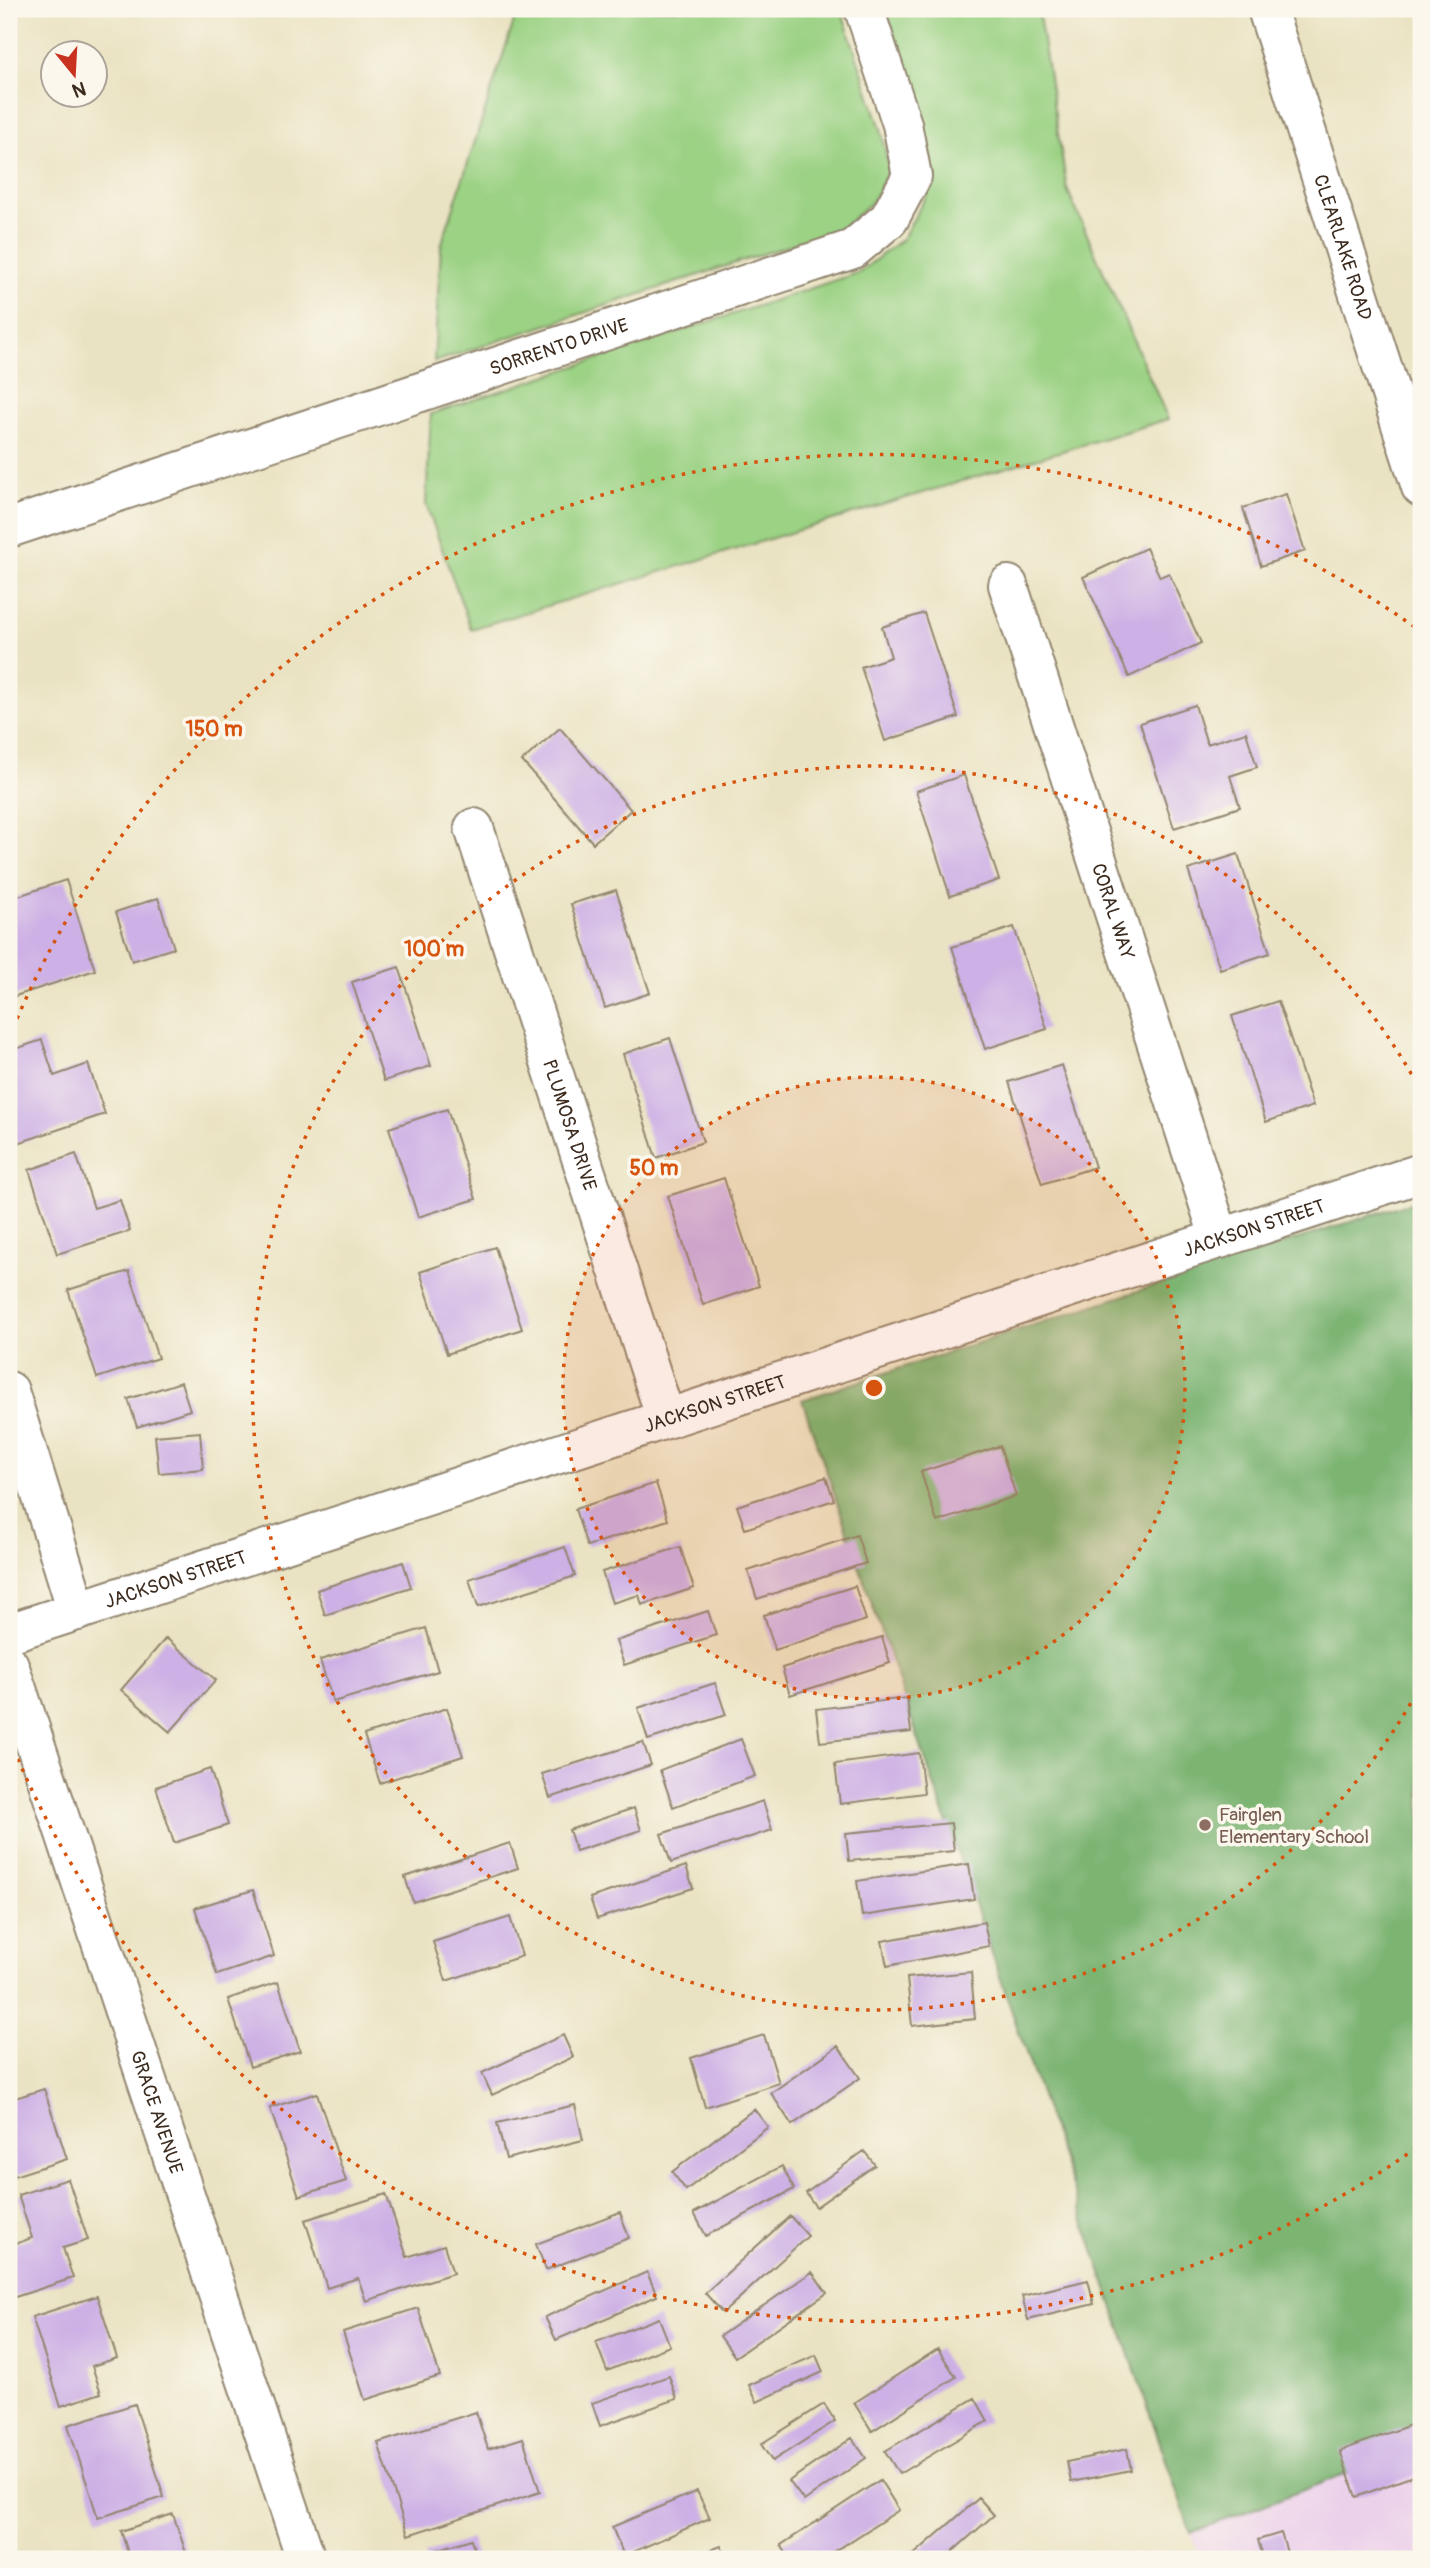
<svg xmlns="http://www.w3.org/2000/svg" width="1430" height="2568" font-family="Pangolin,sans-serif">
  <rect width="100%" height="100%" fill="#fbf7ec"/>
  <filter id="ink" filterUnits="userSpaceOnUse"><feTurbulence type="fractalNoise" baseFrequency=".0143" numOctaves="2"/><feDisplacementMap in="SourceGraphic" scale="14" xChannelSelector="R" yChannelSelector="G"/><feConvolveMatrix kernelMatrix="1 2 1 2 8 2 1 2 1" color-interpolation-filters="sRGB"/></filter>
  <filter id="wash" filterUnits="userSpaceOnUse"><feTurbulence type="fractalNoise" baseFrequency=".00686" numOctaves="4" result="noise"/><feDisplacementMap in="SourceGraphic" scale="28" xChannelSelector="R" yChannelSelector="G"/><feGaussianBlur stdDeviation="1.57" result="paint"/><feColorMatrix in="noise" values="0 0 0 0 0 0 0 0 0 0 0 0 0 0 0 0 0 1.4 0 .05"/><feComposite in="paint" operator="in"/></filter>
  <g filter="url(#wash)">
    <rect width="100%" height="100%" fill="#eae3c3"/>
    <path fill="#ecd1ea" d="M1421,2445V2559H1200L1191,2533Z"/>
    <path fill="#9bd284" stroke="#6b7e51" stroke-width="2" d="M518,9H841L881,129L889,170L872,202L842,228L434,362L441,246Z
      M886,9H1038L1067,189L1168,419L471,629L426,504L431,414L860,272L903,238L930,189L933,172L922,117Z"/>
    <path fill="#7cb472" stroke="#5c6f48" stroke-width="2" d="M1421,1199V2445L1191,2533L802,1400Z"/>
    <g id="blocks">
      <path fill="#cdb0e5" d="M1286,494L1305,551L1261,566L1243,508Z
        M1146,548L1160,577L1169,573L1201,643L1129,677L1083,577Z
        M924,613L958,717L885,741L861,667L891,657L882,627Z
        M1195,705L1207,744L1246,732L1257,767L1230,776L1240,807L1174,828L1140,723Z
        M560,728L631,810L593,843L522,761Z
        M964,775L999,880L950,896L916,791Z
        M1238,854L1270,953L1220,969L1188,870Z
        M66,880L95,970L9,998V899Z
        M616,890L650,993L605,1008L571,904Z
        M158,898L174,948L132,961L116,912Z
        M1014,927L1047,1029L985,1049L952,947Z
        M399,967L431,1066L384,1081L352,982Z
        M1278,1001L1313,1106L1266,1122L1232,1016Z
        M670,1038L703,1142L656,1158L623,1054Z
        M42,1040L54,1076L88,1064L105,1114L15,1144L9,1125V1051Z
        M1062,1065L1095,1167L1042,1184L1009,1082Z
        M447,1109L476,1199L418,1217L389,1128Z
        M76,1154L94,1208L120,1200L130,1231L57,1254L29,1170Z
        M724,1178L759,1286L703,1305L668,1196Z
        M495,1247L522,1329L447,1354L420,1272Z
        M129,1271L158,1358L97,1378L68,1290Z
        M181,1382L190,1410L137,1427L128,1399Z
        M200,1432L203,1469L159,1473L155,1436Z
        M1000,1446L1016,1496L937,1522L921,1472Z
        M826,1477L834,1500L745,1529L737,1506Z
        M656,1483L668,1520L587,1546L575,1509Z
        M857,1535L866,1563L757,1599L748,1571Z
        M565,1547L575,1576L478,1607L469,1579Z
        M680,1547L694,1588L642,1605L639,1595L612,1603L602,1572Z
        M403,1562L411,1587L325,1615L317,1590Z
        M855,1586L866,1620L775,1650L764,1615Z
        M708,1611L716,1635L624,1665L616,1641Z
        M426,1628L438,1671L333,1702L320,1660Z
        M882,1637L890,1663L790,1695L782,1668Z
        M166,1638L216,1680L170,1732L121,1690Z
        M715,1683L726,1715L648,1740L638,1708Z
        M907,1698L911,1732L820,1742L816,1709Z
        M447,1708L463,1756L380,1783L364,1735Z
        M741,1739L755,1776L673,1807L660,1770Z
        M643,1742L651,1765L550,1798L542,1774Z
        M919,1753L924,1793L840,1804L835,1764Z
        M210,1769L228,1825L174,1843L156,1787Z
        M763,1801L772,1830L671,1863L661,1834Z
        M634,1808L641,1830L576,1851L569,1830Z
        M951,1823L954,1851L849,1861L846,1833Z
        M510,1843L518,1868L413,1902L405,1877Z
        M969,1864L974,1899L862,1916L857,1881Z
        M686,1866L693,1888L597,1919L590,1898Z
        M253,1890L274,1956L217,1975L195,1908Z
        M510,1917L522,1956L446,1981L433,1942Z
        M984,1922L989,1946L887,1966L882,1941Z
        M971,1972L975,2019L912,2026L907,1978Z
        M278,1982L300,2051L250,2067L228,1999Z
        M563,2035L573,2057L492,2095L482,2073Z
        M764,2035L779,2083L705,2107L691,2058Z
        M838,2046L860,2078L792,2125L771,2093Z
        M44,2089L67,2159L11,2177L9,2100Z
        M317,2093L346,2181L299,2196L270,2108Z
        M575,2105L583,2140L506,2159L497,2123Z
        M754,2109L768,2127L686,2190L672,2172Z
        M864,2151L875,2165L816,2207L806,2193Z
        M782,2166L794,2189L706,2236L694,2213Z
        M68,2179L88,2240L63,2248L73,2278L9,2299V2246L32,2238L18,2195Z
        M386,2194L407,2257L444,2245L453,2273L366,2301L358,2278L327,2288L305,2220Z
        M620,2212L629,2238L546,2270L536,2244Z
        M790,2216L808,2236L723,2313L705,2293Z
        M647,2272L657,2296L556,2340L545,2317Z
        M812,2272L827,2293L735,2357L720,2336Z
        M1088,2280L1094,2304L1028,2320L1022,2296Z
        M97,2296L117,2358L92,2366L101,2393L61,2406L32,2317Z
        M418,2308L440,2376L365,2400L343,2332Z
        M659,2318L670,2346L607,2371L596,2342Z
        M938,2349L956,2377L872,2431L854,2403Z
        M816,2355L823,2372L757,2402L749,2385Z
        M669,2376L677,2399L600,2426L592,2403Z
        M975,2398L988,2421L899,2474L885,2451Z
        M135,2404L164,2497L98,2518L68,2425Z
        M824,2404L835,2421L772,2461L761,2444Z
        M476,2412L488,2449L523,2438L540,2492L408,2535L378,2443Z
        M1421,2421V2473L1356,2497L1340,2451Z
        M852,2438L866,2458L804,2501L789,2481Z
        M1127,2449L1131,2470L1071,2482L1067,2462Z
        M880,2480L899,2510L823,2559H790L781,2545Z
        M697,2491L710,2518L624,2556L612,2527Z
        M979,2498L994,2515L944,2559H913L911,2557Z
        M173,2514L188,2559H130L121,2531Z
        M1281,2533L1289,2559H1264L1258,2540Z
        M471,2539L477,2559H426L424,2554Z
        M721,2546L726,2559H687Z"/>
    </g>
  </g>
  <g filter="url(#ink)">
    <use href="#blocks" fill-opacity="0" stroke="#928670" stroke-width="2"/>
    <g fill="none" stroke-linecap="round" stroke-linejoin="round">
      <g stroke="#928670" stroke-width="42">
        <g id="minor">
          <path id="s1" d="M9,528L853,249L889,219L912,176L902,124L864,9"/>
          <path id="s2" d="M1008,585L1220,1239"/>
          <path id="s3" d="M474,828L666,1419"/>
          <path d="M9,1391L77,1611"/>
          <path id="s4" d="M9,1633L1421,1173"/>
          <path id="s5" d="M9,1665L306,2559"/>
        </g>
      </g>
      <g stroke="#928670" stroke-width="42">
        <g id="tertiary">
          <path id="s6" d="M1267,9L1421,487"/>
        </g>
      </g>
      <use href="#minor" stroke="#fff" stroke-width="38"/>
      <use href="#tertiary" stroke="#fff" stroke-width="38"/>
    </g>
  </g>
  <circle cx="874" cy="1388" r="311" fill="#d7540e" fill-opacity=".12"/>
  <g fill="none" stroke="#d7540e" stroke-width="3.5" stroke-dasharray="3.5 7">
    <circle cx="874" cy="1388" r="311"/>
    <path d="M1421 1685A622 622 0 1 1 1421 1091"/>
    <path d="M1416 2148A933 933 0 0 1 9 1738M9 1038A933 933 0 0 1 1416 628"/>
  </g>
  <circle fill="#8d6e63" stroke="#fbf7ec" stroke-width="2.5" cx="1205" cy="1825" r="7"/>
  <g text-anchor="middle" stroke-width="7" stroke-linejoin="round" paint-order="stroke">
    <g font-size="19" fill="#3b2a1e" stroke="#fbf7ec">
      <text dy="7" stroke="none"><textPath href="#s6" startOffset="250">CLEARLAKE ROAD</textPath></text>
      <text dy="7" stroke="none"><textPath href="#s1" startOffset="579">SORRENTO DRIVE</textPath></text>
      <text dy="7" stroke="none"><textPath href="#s2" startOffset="343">CORAL WAY</textPath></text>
      <text dy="7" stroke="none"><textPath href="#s3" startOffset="312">PLUMOSA DRIVE</textPath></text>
      <text dy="7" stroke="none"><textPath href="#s4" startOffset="1309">JACKSON STREET</textPath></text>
      <text dy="7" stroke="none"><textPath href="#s4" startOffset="742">JACKSON STREET</textPath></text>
      <text dy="7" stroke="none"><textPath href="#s4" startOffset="175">JACKSON STREET</textPath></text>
      <text dy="7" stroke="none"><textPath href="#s5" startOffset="471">GRACE AVENUE</textPath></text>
    </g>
    <g font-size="19" fill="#785e54" stroke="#fbf7ec" text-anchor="start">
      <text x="1219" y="1821">Fairglen<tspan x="1219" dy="22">Elementary School</tspan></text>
    </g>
  </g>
  <circle cx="874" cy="1388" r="10" fill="#d7540e" stroke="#fbf7ec" stroke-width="3.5"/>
  <g font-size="21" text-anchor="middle" font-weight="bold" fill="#d7540e" stroke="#fbf7ec" stroke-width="7" stroke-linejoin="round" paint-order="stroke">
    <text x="214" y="736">150 m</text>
    <text x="434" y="956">100 m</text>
    <text x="654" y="1175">50 m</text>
  </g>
  <rect width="1430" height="2568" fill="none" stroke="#fbf7ec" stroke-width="35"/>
  <g transform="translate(74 74) rotate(162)"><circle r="33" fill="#fbf7ec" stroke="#aea59a" stroke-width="2"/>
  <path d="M0-5L12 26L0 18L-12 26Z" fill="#c8321e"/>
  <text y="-10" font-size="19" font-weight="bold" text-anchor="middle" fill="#3b2a1e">N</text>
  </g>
</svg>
